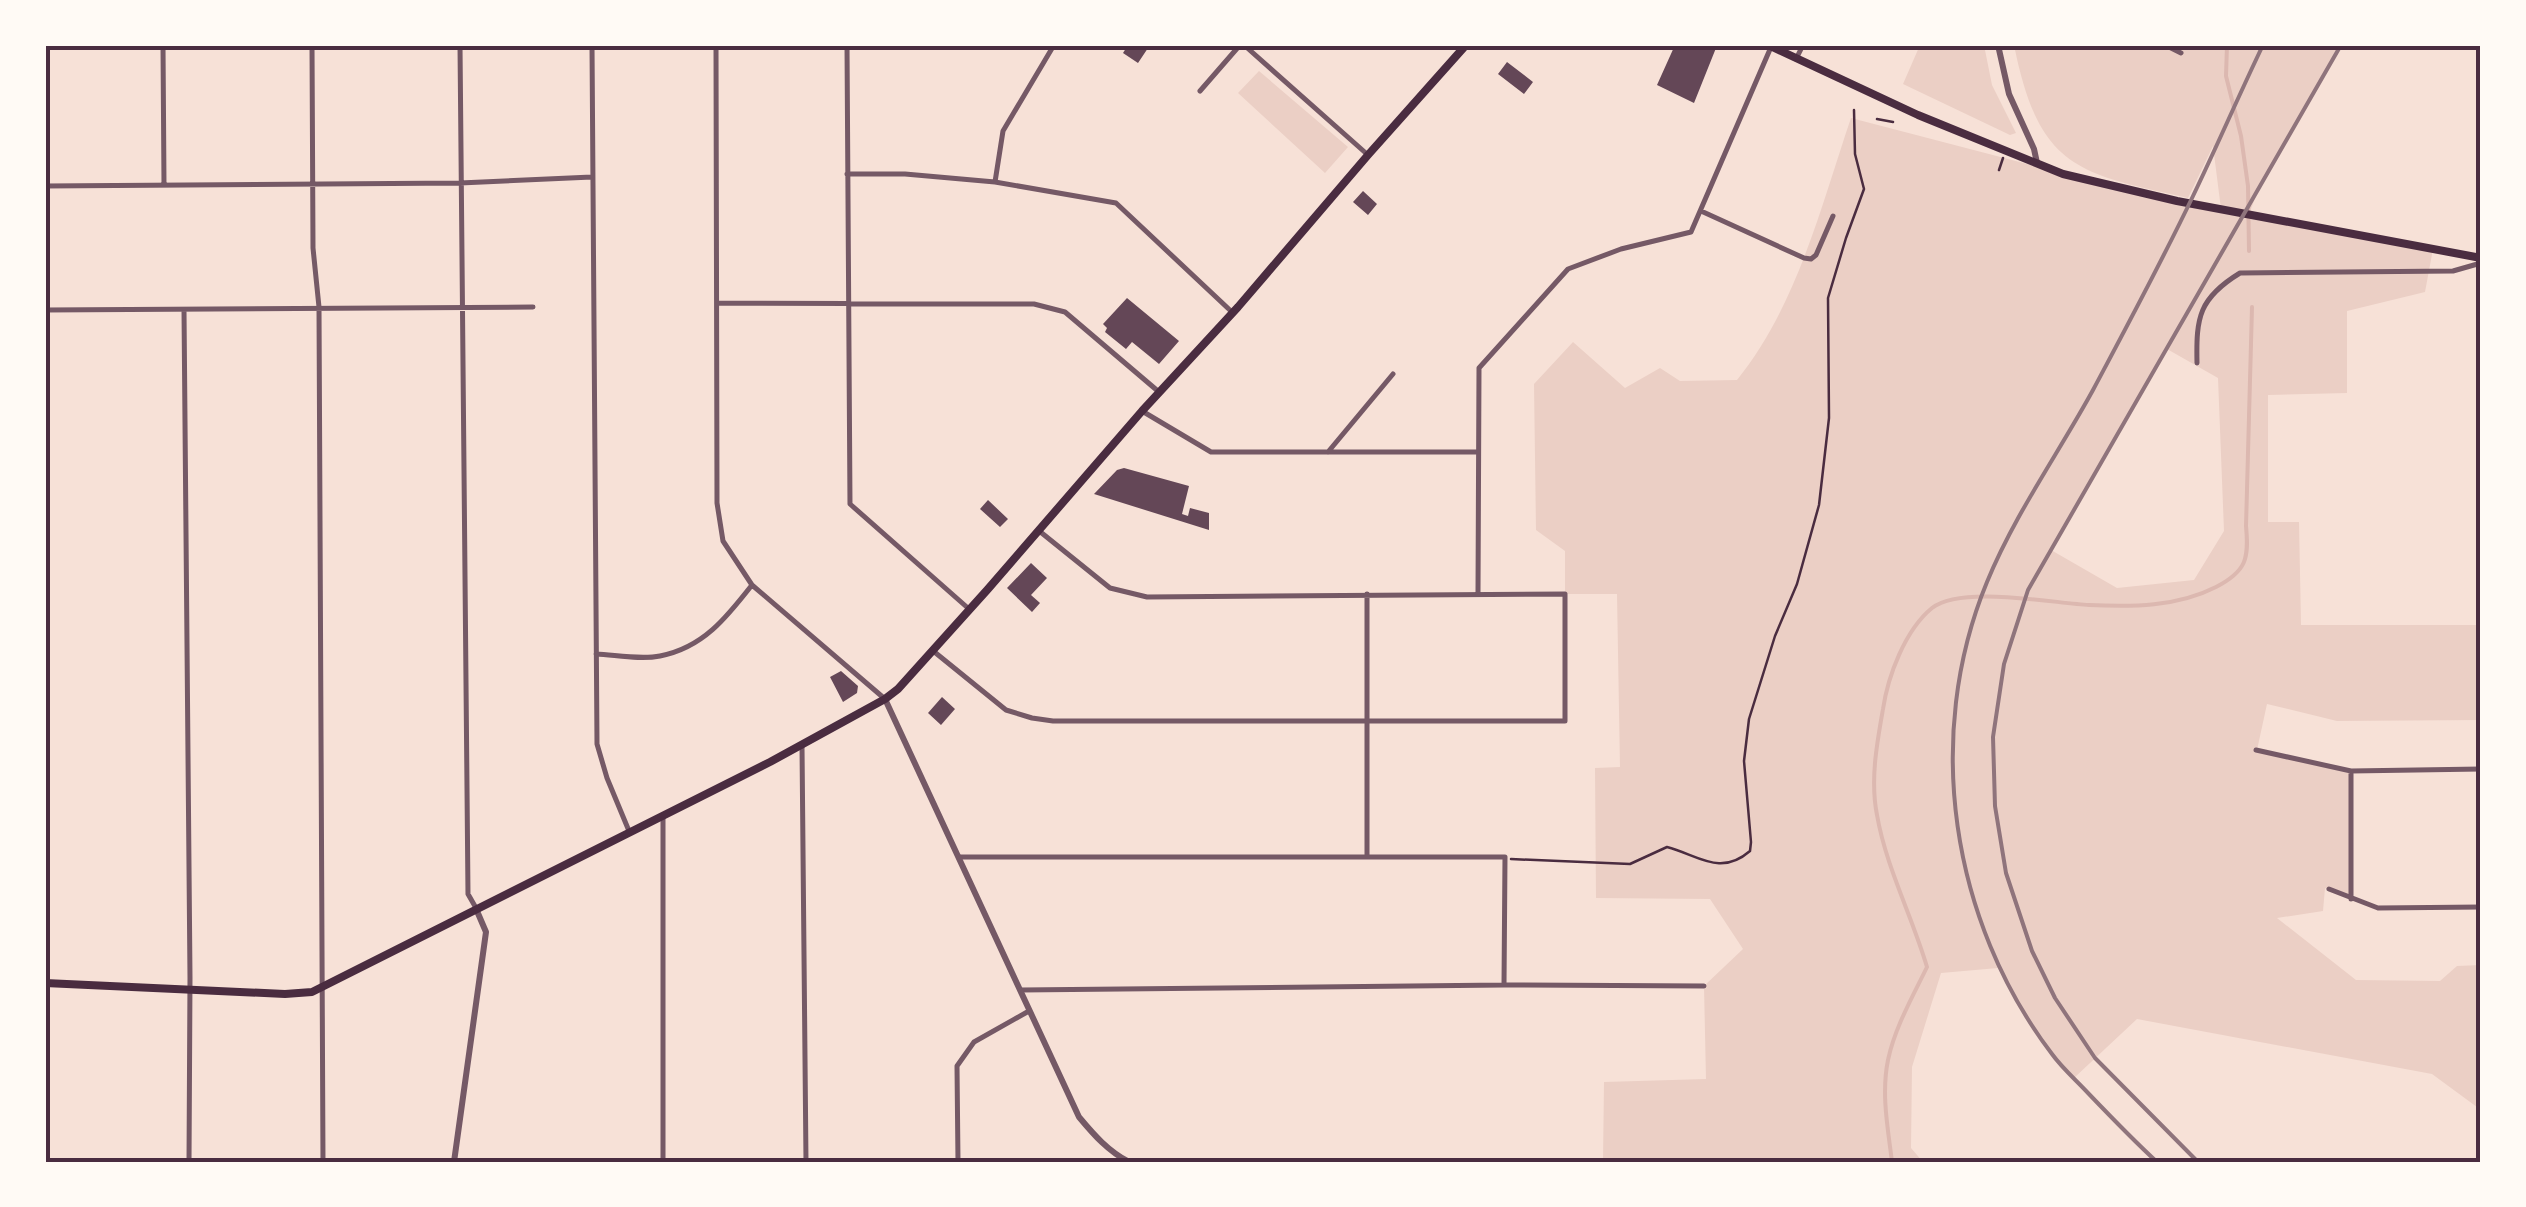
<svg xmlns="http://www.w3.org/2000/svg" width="2526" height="1207" font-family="'Times New Roman',serif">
  <rect width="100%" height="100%" fill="#f7e1d7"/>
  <path fill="#ebcfc5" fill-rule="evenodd" d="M1920,45H1984L1992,85L2016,133L2010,135L1903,84Z
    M2014,45H2341L2261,183L2249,214L2433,249L2425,292L2347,311V393L2268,395V522H2299L2301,625H2481V720L2337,721L2267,704L2257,750L2351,771V899L2325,888L2323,911L2277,918L2356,980L2440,981L2457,966L2481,965V1110L2432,1074L2137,1019L2074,1078C2043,1045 2020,1007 1998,968L1941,973L1912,1067L1911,1148L1923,1162H1603L1604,1082L1706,1079L1704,986L1743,949L1710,899L1596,898L1595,768L1620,767L1617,594H1565V551L1536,530L1534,384L1573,342L1625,388L1660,368L1680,381L1737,380C1797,306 1821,206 1851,118L2085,179L2221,209L2213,146L2188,198C2076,173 2039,168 2014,45ZM2167,349L2218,378L2224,531L2194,580L2117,588L2051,550Z
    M1259,71L1348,147L1325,173L1238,93Z"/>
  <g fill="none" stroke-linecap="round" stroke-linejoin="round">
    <path stroke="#dcb8b0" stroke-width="4" d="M2227,45L2226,76L2241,136L2248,186L2249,251
      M1892,1162C1888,1129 1881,1094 1888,1060C1895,1027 1913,996 1927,967C1912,916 1886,867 1877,815C1870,780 1877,743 1883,709C1888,676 1905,630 1932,608C1961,585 2052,603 2089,605C2132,607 2177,607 2216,587C2247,571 2249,558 2246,526L2252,307"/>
  </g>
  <path fill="#644757" d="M1128,45H1150L1138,63L1123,53Z
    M1675,45H1709L1716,48L1694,103L1657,85Z
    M1507,62L1533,82L1524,94L1498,74Z
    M1363,191L1377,204L1368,215L1353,202Z
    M1127,298L1179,341L1159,364L1132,342L1126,349L1105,332L1107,328L1103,324Z
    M1124,468L1189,486L1182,514L1188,516L1190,508L1209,513V530L1094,494L1117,470Z
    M988,500L1008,519L1000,527L980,509Z
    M1031,563L1047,578L1031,595L1040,603L1032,612L1007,588Z
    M841,671L858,686L857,693L843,702L830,677Z
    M942,697L955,709L941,725L928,713Z"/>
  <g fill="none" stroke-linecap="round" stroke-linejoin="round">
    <path stroke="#4a2c40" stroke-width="2.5" d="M1877,119L1893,122
      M1999,170L2003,158
      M1511,859L1630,864L1667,847C1698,855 1720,877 1750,851L1751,842L1744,761L1749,719L1775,636L1797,584L1819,505L1829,418L1828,298L1846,238L1864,189L1855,154L1854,110"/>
    <path stroke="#755966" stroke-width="5" d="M163,45L164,185
      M312,45L313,248L319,307L323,1162
      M460,45L468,894L476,908
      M592,45L597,744L607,778L629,831
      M716,45L717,503L723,541L752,585L885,699
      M847,45L850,504L969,609
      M1244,45L1368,155
      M2165,45L2181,53
      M1796,59L1803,45
      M1200,91L1240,45
      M847,174H905L995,182L1116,203L1233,313
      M995,182L1003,131L1054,45
      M45,186L460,183L592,177
      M1701,211L1804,258L1811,259L1816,255L1833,216
      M717,303L1034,304L1065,312L1159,392
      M45,310L533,307
      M184,310L190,978L189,1162
      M2197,363C2196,317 2199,298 2240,273L2453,271L2481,263
      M1142,411L1211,452H1478
      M1328,452L1393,374
      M1367,594V857
      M1478,594L1479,368L1568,269L1621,249L1691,232L1771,47
      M932,650L1006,710L1032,718L1053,721H1565V594L1147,597L1110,588L1038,530
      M596,654C616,655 640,660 660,656C703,648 727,617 752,585
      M802,746L806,1162
      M2256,750L2351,771L2481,769
      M2351,771V899
      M663,817V1162
      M960,857H1505L1504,985
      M2329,889L2378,908L2481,907
      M1021,990L1504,985L1704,986
      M958,1162L957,1066L974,1042L1029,1011"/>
    <path stroke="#755966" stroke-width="6" d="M1998,45L2009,94L2034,149L2037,163
      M885,699L1079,1117C1094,1135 1108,1151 1129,1162
      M454,1162L486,932L477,911"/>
    <path stroke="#4a2c40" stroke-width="8" d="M45,983L285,994L312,992L770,762L885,699L898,689L988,589L1142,411L1238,307L1368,155L1466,45"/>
    <path stroke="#4a2c40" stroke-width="8" d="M1768,45L1918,115L2063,174L2177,201L2481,258"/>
    <path stroke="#8f747c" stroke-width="4" d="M2157,1162C2133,1140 2110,1116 2088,1093C2076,1080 2062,1068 2052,1054C1951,921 1923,737 1987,582C2015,514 2058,454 2093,390C2127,326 2162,261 2193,196C2217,146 2239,95 2263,45
      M2198,1162L2095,1058L2055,998L2032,951L2006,873L1995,806L1993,737L2004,664L2028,590L2341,45"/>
  </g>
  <rect width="2526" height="1207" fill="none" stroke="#fffaf5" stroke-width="95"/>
  <rect x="48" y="48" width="2430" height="1112" fill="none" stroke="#4a2c40" stroke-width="4"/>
</svg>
